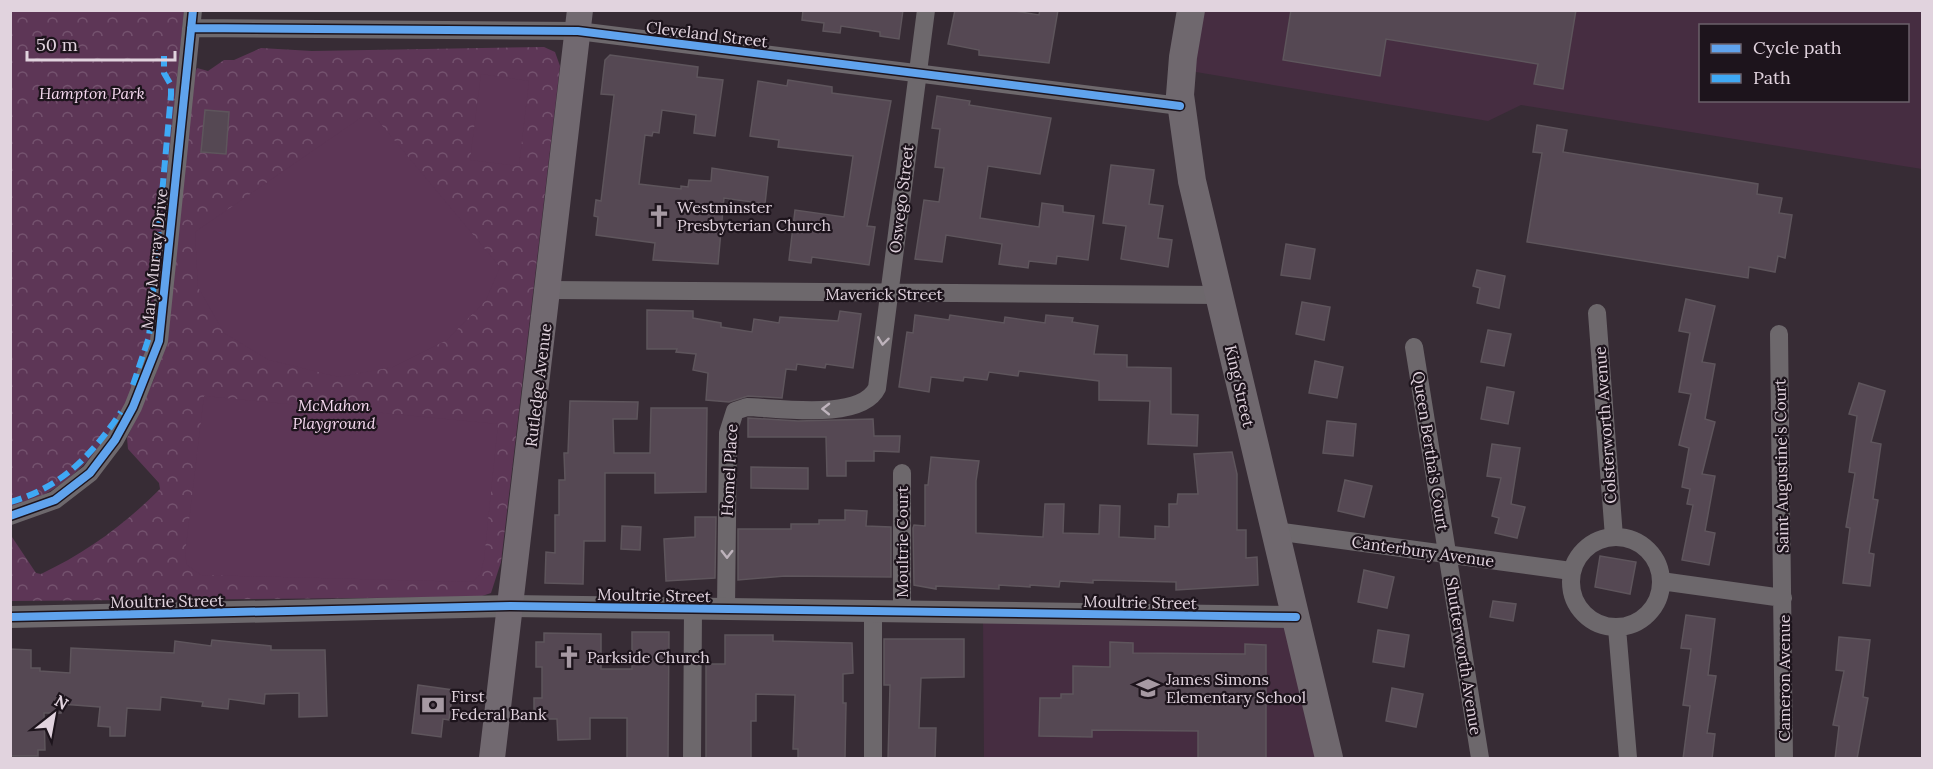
<svg xmlns="http://www.w3.org/2000/svg" width="1933" height="769" font-family="Lora,serif">
  <defs>
    <pattern id="park-crowns" width="20" height="18" patternUnits="userSpaceOnUse" patternTransform="scale(1.5)"><rect width="20" height="18" fill="#5d3656"/><path d="M2 6a3 3 0 1 1 6 0M12 15a3 3 0 1 1 6 0" fill="none" stroke="#74526e"/></pattern>
  </defs>
  <rect width="100%" height="100%" fill="#372c35"/>
  <path fill="#462d41" fill-rule="evenodd" d="M1201,11H1922V169L1521,105L1488,121L1190,71ZM1700,26H1908V100H1700Z
    M983,617H1296L1330,758H984Z"/>
  <path fill="url(#park-crowns)" d="M10,11H184L151,340C130,410 88,490 10,507Z
    M544,47L555,52L560,66L501,562L491,593L479,597L11,601L10,534L36,573L41,574C87,552 124,525 160,489L159,483L128,449L127,438L154,379L165,342L191,82L197,68L208,71L224,60H234L261,48L312,51Z"/>
  <path fill="#5d3656" d="M481,74L529,81L519,166L470,160Z
    M362,117H375L500,267L486,300L447,340L393,367L339,377L269,360L224,333L198,287L195,232Z
    M204,396L498,424L484,560L480,575L472,582L201,575L187,565L185,554Z"/>
  <path fill="#554853" stroke="#5e555c" stroke-width="1.5" d="M803,10H903L899,39L880,36V32L841,26L840,33L823,31L824,23L802,20Z
    M955,10H1008L1039,15L1040,10H1058L1049,63L979,55V50L948,44Z
    M1291,10H1576L1563,89L1534,84L1538,64L1386,39L1380,76L1283,60Z
    M610,55L698,67L697,77L723,80L715,136L694,133L696,115L662,110L659,133L653,132L652,136L645,135L639,184L681,189V186L688,187L689,180L711,181L712,168L768,177L765,204L724,198L718,264L653,260L655,243L596,235L598,217L594,216L596,200L601,201L614,95L601,94L605,60Z
    M788,80L832,87V93L891,101L867,226L875,227L869,265L812,257L811,263L789,260L795,210L844,217L853,156L778,147L779,140L750,136L758,81L787,86Z
    M937,96L970,101L969,105L1051,118L1040,174L988,166L980,218L1039,227L1042,203L1063,206V212L1094,216L1088,260L1057,256L1056,264L1029,261L1028,268L999,264L1002,244L946,235L942,262L915,259L924,200L939,202L944,168L935,167L940,129L932,128Z
    M205,110L229,112L226,154L201,152Z
    M1537,125L1567,130L1563,152L1758,184L1757,194L1782,198L1779,213L1792,215L1785,258L1778,256L1775,272L1749,267L1748,278L1527,242L1542,153L1533,152Z
    M1111,165L1154,170L1149,204L1163,206L1158,238L1172,240L1168,267L1121,259L1126,226L1103,223Z
    M1286,244L1315,249L1310,279L1281,275Z
    M1477,270L1505,276L1499,308L1477,303L1480,288L1473,286Z
    M1686,299L1715,306L1702,362L1715,364L1705,419L1715,422L1702,474L1715,476L1705,531L1715,533L1709,565L1682,560L1693,505L1687,504L1690,489L1682,487L1689,448L1679,445L1691,394L1679,392L1690,333L1679,331Z
    M1302,302L1330,307L1324,340L1296,334Z
    M647,310L693,311V318L721,323V327L752,332L754,319L779,323L780,317L838,321L840,311L861,314L853,368L826,364L825,368L797,364L796,370L786,369L782,398L748,396L729,402L706,400L708,373L693,370L696,354L676,352L677,349H647Z
    M915,315L949,320L950,315L1004,323L1005,317L1045,323L1046,315L1073,318L1072,322L1098,326L1094,354L1127,355V367L1171,368V414L1198,415L1197,446L1148,444L1150,401L1099,400V381L1019,371L1018,376L989,372L987,380L964,377L963,381L931,377L929,392L899,387L907,332L913,333Z
    M1488,330L1511,334L1504,366L1481,362Z
    M1315,361L1343,367L1337,398L1309,393Z
    M1859,383L1885,391L1871,442L1881,444L1873,499L1878,500L1869,553L1874,554L1870,586L1843,583L1850,528L1846,527L1855,473L1849,472L1857,416L1849,414Z
    M1487,387L1514,392L1508,424L1481,419Z
    M570,401L638,402L637,419H613L614,453H650L651,408H707L706,492L655,493V473H605V541H584L583,584L545,583L546,552L555,553V515H559V480H565L564,453H568Z
    M748,418L798,421L873,419L874,436H900L899,452L874,451V461H846V476H827L826,437H748Z
    M1327,421L1356,424L1353,456L1323,453Z
    M1492,444L1520,448L1511,504L1525,507L1517,538L1495,533L1499,518L1492,516L1501,478L1487,476Z
    M1232,452L1237,474V530H1246V558L1257,557L1258,585L1176,590V582L1093,580V583L1060,581L1059,587L1030,585V587L999,585V589L936,586V589L914,585L913,528L914,525L925,526V485H928L931,457L979,461L976,481V533L1043,537L1045,504H1064L1063,533L1099,534L1100,505L1120,506L1119,537L1155,539V526L1169,527V504H1177L1178,494H1198L1194,454Z
    M751,467L808,468V489L751,488Z
    M1345,480L1372,486L1364,517L1338,511Z
    M845,510L867,511L866,526L891,527V577L785,576L738,580V529H791V524H819V520H845Z
    M695,517H716L715,578L666,581L664,539L695,537Z
    M622,526L641,527L640,550L621,549Z
    M1600,556L1636,562L1630,594L1595,587Z
    M1364,570L1394,577L1387,608L1358,602Z
    M1493,601L1516,604L1513,621L1490,617Z
    M1686,615L1715,619L1708,675L1716,676L1707,733L1715,734L1712,759H1683L1690,706L1683,705L1691,649L1681,648Z
    M1378,630L1409,635L1404,667L1373,662Z
    M632,632H669L668,759H627V718H590V739L558,740L557,719H534V698H542V667H536V642H544V633L601,634V669H632Z
    M725,635H773V641L852,643L853,673L843,674V703H846L845,759H798V749H793L795,695L756,694V721H751V759H706V664H725Z
    M1839,637L1870,640L1863,697L1868,698L1857,759H1835L1839,726L1833,725L1844,671L1836,670Z
    M884,639H964V677L921,678L919,728H936L935,759H888L890,685H884Z
    M212,640L271,646V650H325L327,716L299,717V693L265,694L264,704L229,699L228,709L202,706L203,702L161,697L160,710L127,708L125,736H110V727L98,726L100,707L61,704V713H44L45,750H38V756H10V649L31,650V668H40V671L70,673L71,648L174,653L175,641L211,646Z
    M1110,642L1133,643V653L1245,654V644L1266,645V759L1198,758V731L1092,730V737L1039,736L1040,698H1061V694H1073V666L1110,667Z
    M418,685L453,690L449,720L443,719L441,737L412,733Z
    M1392,688L1423,694L1416,727L1386,721Z"/>
  <g fill="none" stroke-linecap="round" stroke-linejoin="round">
    <path stroke="#6d686c" stroke-width="18" d="M191,28L578,31L1180,106
      M549,290L1219,295
      M1597,313L1614,537
      M1779,334L1784,758
      M1414,347L1480,758
      M902,473V611
      M10,516L55,500L90,473L115,440L133,407L159,341L193,10
      M1275,531L1571,571
      M1571 582a45 45 0 1 1 90 0a45 45 0 1 1-90 0Z
      M1661,581L1783,598
      M726,609L728,433L735,411L747,407C779,408 861,421 877,388L926,10
      M873,611V758
      M1617,628L1628,758
      M692,758L693,609"/>
    <path stroke="#6d686c" stroke-width="22" d="M10,617L511,606L1296,617"/>
    <path stroke="#716970" stroke-width="26" d="M492,758L580,10"/>
    <path stroke="#6f686e" stroke-width="28" d="M1191,10L1183,57L1180,95L1192,181L1329,758"/>
    <path stroke="#3fa9f5" stroke-width="6" stroke-dasharray="12 6" stroke-linecap="butt" d="M133,385L149,337L171,95V85L164,73V56
      M10,502C61,488 93,454 121,412"/>
    <g stroke="#1d141c" stroke-width="11">
      <path id="cycleway" d="M191,28L578,31L1180,106
        M10,516L55,500L90,473L115,440L133,407L159,341L193,10
        M10,617L511,606L1296,617"/>
    </g>
    <use href="#cycleway" stroke="#60a3ed" stroke-width="8"/>
  </g>
  <defs><path id="oneway-chevron" d="M-2-3.5L2.5 0L-2 3.5" fill="none" stroke-width="1.6" stroke-linecap="round" stroke-linejoin="round" transform="scale(1.5)"/></defs>
  <g stroke="#beb3bc">
    <use href="#oneway-chevron" transform="translate(883 341) rotate(97)"/>
    <use href="#oneway-chevron" transform="translate(826 409) rotate(-179)"/>
    <use href="#oneway-chevron" transform="translate(727 554) rotate(90)"/>
  </g>
  <defs>
    <g id="church-bare" transform="scale(1.8)"><path d="M-1.2-6h2.4v3.5h3.3v2.4h-3.3V6h-2.4V-.1h-3.3v-2.4h3.3Z" fill="#a699a3" stroke="#1d141c" stroke-width="2.5" paint-order="stroke"/></g>
    <g id="school-bare" transform="scale(1.8)"><path d="M0-5L7-2L0 1L-7-2ZM-4 1L0 2.5L4 1V4Q0 6-4 4Z" fill="#a699a3" stroke="#1d141c" stroke-width="2.5" paint-order="stroke"/></g>
    <g id="bank-bare" transform="scale(1.8)"><path d="M-6-4H6V4H-6ZM0-2.3a2.3 2.3 0 1 0 0 4.6a2.3 2.3 0 1 0 0-4.6Z" fill="#a699a3" stroke="#1d141c" stroke-width="2.5" paint-order="stroke"/></g>
  </defs>
  <g fill-rule="evenodd">
    <use href="#church-bare" x="659" y="216"/>
    <use href="#church-bare" x="569" y="657"/>
    <use href="#school-bare" x="1148" y="688"/>
    <use href="#bank-bare" x="433" y="705"/>
  </g>
  <g text-anchor="middle" stroke-width="4.5" stroke-linejoin="round" paint-order="stroke">
    <g font-size="16" fill="#e1d3de" stroke="#1d141c">
      <text transform="translate(707 34) rotate(7)" y="6">Cleveland Street</text>
      <text transform="translate(901 199) rotate(-83)" y="6">Oswego Street</text>
      <text transform="translate(154 259) rotate(-84)" y="6">Mary Murray Drive</text>
      <text x="884" y="300">Maverick Street</text>
      <text transform="translate(538 385) rotate(-83)" y="6">Rutledge Avenue</text>
      <text transform="translate(1240 386) rotate(77)" y="6">King Street</text>
      <text transform="translate(1605 425) rotate(-94)" y="6">Colsterworth Avenue</text>
      <text transform="translate(1431 451) rotate(81)" y="6">Queen Bertha's Court</text>
      <text transform="translate(1781 466) rotate(-91)" y="6">Saint Augustine's Court</text>
      <text transform="translate(729 470) rotate(-87)" y="6">Homel Place</text>
      <text transform="translate(902 542) rotate(-90)" y="6">Moultrie Court</text>
      <text transform="translate(1423 551) rotate(8)" y="6">Canterbury Avenue</text>
      <text transform="translate(654 595) rotate(1)" y="6">Moultrie Street</text>
      <text transform="translate(167 601) rotate(-1)" y="6">Moultrie Street</text>
      <text transform="translate(1140 602) rotate(1)" y="6">Moultrie Street</text>
      <text transform="translate(1464 656) rotate(81)" y="6">Shutterworth Avenue</text>
      <text transform="translate(1784 678) rotate(-90)" y="6">Cameron Avenue</text>
    </g>
    <g font-size="16" font-style="italic" fill="#f6d9f0" stroke="#1d141c">
      <text x="92" y="99">Hampton Park</text>
      <text x="334" y="411">McMahon<tspan x="334" dy="18">Playground</tspan></text>
    </g>
    <g font-size="16" fill="#e1d3de" stroke="#1d141c" text-anchor="start">
      <text x="677" y="213">Westminster<tspan x="677" dy="18">Presbyterian Church</tspan></text>
      <text x="587" y="663">Parkside Church</text>
      <text x="1166" y="685">James Simons<tspan x="1166" dy="18">Elementary School</tspan></text>
      <text x="451" y="702">First<tspan x="451" dy="18">Federal Bank</tspan></text>
    </g>
  </g>
  <rect width="1933" height="769" fill="none" stroke="#e1d3de" stroke-width="24"/>
  <rect x="1699" y="24" width="210" height="78" fill="#1d141c" stroke="#6b606a" stroke-width="1.5"/>
  <rect x="1711" y="44" width="30" height="9" fill="#60a3ed" stroke="#6b606a" stroke-width="1.5"/>
  <text x="1753" y="54" font-size="18" fill="#e1d3de">Cycle path</text>
  <rect x="1711" y="74" width="30" height="9" fill="#3fa9f5" stroke="#6b606a" stroke-width="1.5"/>
  <text x="1753" y="84" font-size="18" fill="#e1d3de">Path</text>
  <g transform="translate(54 715) rotate(31)" stroke="#1d141c" stroke-width="4.5" paint-order="stroke">
  <path d="M0-4.5L10 22L0 15L-10 22Z" fill="#e1d3de"/>
  <text y="-9" font-size="16" font-weight="bold" text-anchor="middle" fill="#e1d3de">N</text>
  </g>
  <path d="M27 51v9h148v-9" fill="none" stroke="#e1d3de" stroke-width="3"/>
  <text x="36" y="51" font-size="18" fill="#e1d3de" stroke="#1d141c" stroke-width="4.5" paint-order="stroke">50 m</text>
</svg>
